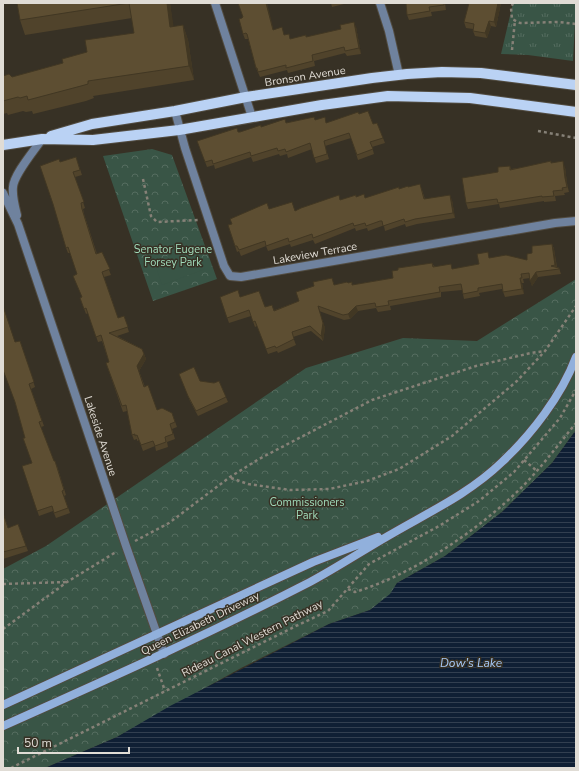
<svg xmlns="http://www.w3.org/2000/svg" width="579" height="771" font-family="'Nunito Sans',sans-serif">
  <defs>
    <pattern id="grass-tufts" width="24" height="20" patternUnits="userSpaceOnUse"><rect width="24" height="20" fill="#395546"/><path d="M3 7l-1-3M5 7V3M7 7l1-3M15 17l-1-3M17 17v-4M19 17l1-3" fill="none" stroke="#556d60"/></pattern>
    <pattern id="park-crowns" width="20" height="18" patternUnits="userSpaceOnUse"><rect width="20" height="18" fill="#395546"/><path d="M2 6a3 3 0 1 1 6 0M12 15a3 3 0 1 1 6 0" fill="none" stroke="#556d60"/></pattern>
    <pattern id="water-rules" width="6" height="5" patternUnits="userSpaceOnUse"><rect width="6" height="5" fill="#0f1f34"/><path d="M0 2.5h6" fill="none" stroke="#323f50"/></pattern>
  </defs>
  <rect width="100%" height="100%" fill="#373125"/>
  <path fill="url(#grass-tufts)" d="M513,3H576L573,61L528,55L501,54Z"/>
  <path fill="url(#park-crowns)" d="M152,149L172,155L217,279L153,301L103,156Z
    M576,279V430L552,463L502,512L445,556L397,583L391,594L370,610L329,624L241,668L117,737L45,768H3V569L46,546L306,368L403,338L477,341Z"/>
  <path fill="#395546" d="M197,246L205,269L162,285L154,261Z"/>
  <path fill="url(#water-rules)" d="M576,430V768H45L117,737L170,706L329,624L370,610L390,594L397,583L445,556L502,512L552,463Z"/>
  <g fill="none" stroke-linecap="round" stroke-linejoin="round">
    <g stroke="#524c41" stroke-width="10">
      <path id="street" d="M215,3L252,117
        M380,3L389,31L399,75
        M175,111L185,148L224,266L230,276L241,277L555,223L576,221
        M3,193L18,224L126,546L164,654
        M17,215C15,207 12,196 13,187C14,174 34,151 42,139"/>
    </g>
    <g stroke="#524c41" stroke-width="10">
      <path id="secondary" d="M3,705L313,562L378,537
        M3,726C106,680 209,634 310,582C336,568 362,551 388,536C427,513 469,494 502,462C531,435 562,395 576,357"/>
    </g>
    <g stroke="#524c41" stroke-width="12">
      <path id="primary" d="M51,136L92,124L175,111L246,97L372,78L407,74L442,72L481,73L576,85
        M3,145L42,139L93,140L179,130L322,105L388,96L470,98L576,112"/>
    </g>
    <path stroke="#868177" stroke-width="2.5" stroke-dasharray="3 3" stroke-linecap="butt" d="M513,3L511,8L512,19L520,23L559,22L576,24
      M512,50L515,20
      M538,131L576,138
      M143,179L151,216L157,222L198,220
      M524,460L537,471
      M231,478L248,484L290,490L329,489L367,481L399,469L452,436L517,381L545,351L576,306
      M135,541L169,523L230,477L259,459L372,400L476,366L531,353L545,351
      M3,584L67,582
      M348,589L355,592C414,574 477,531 521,488C541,468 558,445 576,423
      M3,629L67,582L116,552
      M157,668L165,691
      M11,768L298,625L328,611L369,564L439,526L479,501L514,472L560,418L576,390"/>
    <use href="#street" stroke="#6f829e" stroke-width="8"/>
    <use href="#secondary" stroke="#91b0dc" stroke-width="8"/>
    <use href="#primary" stroke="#bad2f4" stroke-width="10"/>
  </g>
  <path fill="#50432b" d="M17,3H170L173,27L183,25L188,40L194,80L93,96L94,98L86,101L33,114L32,111L26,112L23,111L8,115L7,113L3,114V76L12,77L63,63L87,52L134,33L132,18L25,35L20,20Z
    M238,3H267L273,30L291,39L306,37L356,27L361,54L347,56L345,53L314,61L315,66L288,73L287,70L260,77L256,68L248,39H245L243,34L242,18L243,17Z
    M331,3H348L332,7Z
    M406,3H445L446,10L431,12L432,16L409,20L407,15Z
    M501,3L496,27L491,26L487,38L475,36L473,31V29L466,28L464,22Z
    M359,114L373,124L377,123L385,143L372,147L374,154L358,160L351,138L325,146L329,159L316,163L312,149L288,158L287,154L280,156L279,154L253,162L251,157L215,169L214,165L207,167L197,141L239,132H240L261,127L286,123L314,117L315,120L327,123Z
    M76,157L82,175L75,177L85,208L83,209L84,214L97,254L102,252L111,275L104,277L118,318L124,316L129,332L117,336L142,349L146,359L139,371L145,387L157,410L172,413L177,427L172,429L175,439L167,442L168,447L156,451L155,446L143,451L139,440L137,441V439L134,440L132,435L127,411L123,412L106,363L109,362L102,341L98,342L88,313L86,314L80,298L82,297L77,274L70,253H68L66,248L60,162Z
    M552,163L565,167L567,183L569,192L564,193L565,195L555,196L556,201L544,202V201L500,208L499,204L468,209L466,203L498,172L510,166L511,169Z
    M408,187L422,190L425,199L452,200L455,218L417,224L406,227L405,224L385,231L384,226H382L368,231L367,228L356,231L355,228L315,244L313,240L291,247L290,244L268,251L266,246L241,256L239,251L237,252L228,225L269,209L295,211L356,197L365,198L399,189Z
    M552,244L554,249L557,267L559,268L561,274L538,277L532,286L530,278L523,279L524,283H522L524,294L505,297L502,289L479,293L480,296L464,299L462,290L441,292V297L390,306L391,310L378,312L376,308L358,311L350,319L344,320L319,311L325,328L323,341L311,331L293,337L296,345L278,353L277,351L268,354L257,326L255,327L251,316L229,323L220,297H241L275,310L299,301L314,286L332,278L334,285L348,283L352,285L393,278L432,263L434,266L453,269L479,264L490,258L527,260L532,253Z
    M20,341L35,387L31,389L44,426L41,427L54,461L57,466L66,495L64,496L70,513L56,518L53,511L39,516L22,466L32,463L25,438L15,402L16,342Z
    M179,374L200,381L214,383L219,381L228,402L198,416L190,401Z
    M3,512L8,528L18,524L28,551L3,559Z"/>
  <path fill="#413723" d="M167,3H170L176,42L170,27Z
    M266,3H267L275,35L273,30Z
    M498,3H501L496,27L494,22Z
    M489,21L491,26L487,38L485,33Z
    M354,22L356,27L361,54L359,48Z
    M183,25L188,40L194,80L189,66Z
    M563,161L565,167L567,183L569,192L565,178Z
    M450,195L452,200L455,218L453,213Z
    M552,244L554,249L557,270L555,265Z
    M536,272L538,277L532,286L530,281Z
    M520,278L522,283L524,294L522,289Z
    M318,306L325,328L323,341L321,336Z
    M356,306L358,311L350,319L348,314Z
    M144,354L146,359L139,371L137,366Z"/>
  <path fill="#5d4e32" stroke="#413723" d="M17,3H167L170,27L183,25L189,66L88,81V84L81,86L28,100L27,96L20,98L18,97L3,101V76L9,74L12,77L63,63L62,59L87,52L85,40L134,33L129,3L20,20Z
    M238,3H266L273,30L282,27L284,35L289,34L290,39L306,35V37L341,29L340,25L354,22L359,48L345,51L344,47L312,55L313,61L286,68V65L258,72L257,68H256L247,34L246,33L243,34L239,19L242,18L243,17Z
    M406,3H444V5L429,7L430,11L407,15Z
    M469,3H498L494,22L489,21L485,33L473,31L474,24L464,22Z
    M368,111L373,124L377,123L383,138L370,142L373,149L357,155L349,133L324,141L327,154L314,158L310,143L286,152L285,149L278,151L277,148L251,156L250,152L213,164L212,160L205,162L197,141L237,128L238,132H240L261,125V127L285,119L286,123L314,117L315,120L325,117L326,123L358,112L359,114Z
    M76,157L80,170L73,172L84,202L81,203L82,209L96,254L102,252L110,269L102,272L118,318L124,316L128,327L109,333L142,349L144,354L137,366L144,387L148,385L157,410L162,408L172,413L175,422L170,424L173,434L165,437L166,442L155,446L153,441L141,445L137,435L135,436V434L132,435L126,405L122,406L106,363L109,362L101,335L96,337L86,308L84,309L80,298L82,297L73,276L77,274L68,247L66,248L53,204L40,166L59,159L60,162Z
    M551,161V163L563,161L565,178L567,187L562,188L563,190L553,191L554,196L542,197V196L498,203L497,199L466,203L462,178L498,172V167L510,166V170Z
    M420,184L424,199L450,195L453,213L415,219L405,222L404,219L383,226L382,221H380L366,226L365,223L354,226L353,223L313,238L312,234L289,242L288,238L266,246L265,241L239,250L237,246H235L228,225L232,224L230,219L267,203L269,209L292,202L295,211L301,208L339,195L340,200L356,195V197L364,194L365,198L399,187V189L408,186V187Z
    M552,244L555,265L551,266L559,268V269L536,272L530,281L529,273L521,274L522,278H520L522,289L503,292L502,284L478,288V291L463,294L461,284L439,287L440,292L388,301L389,305L376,307L375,303L356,306L348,314L343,315L318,306L323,323L321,336L310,326L292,332L294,339L276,348L275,346L266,349L255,321L253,322L249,310L227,318L220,297L238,290L240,297L259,291L265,307L272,305L274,311L299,301L296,292L314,286L313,282L332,278L334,285L347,282L348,283L352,282V285L393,278L392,271L398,270V268L432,263L433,267L451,264L452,269L479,264L477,254L488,252L489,258L506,255L527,260V254L532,253V246Z
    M3,306L15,342L20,341L34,382L29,384L42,421L39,422L54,461H55L64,490L62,491L68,508L54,513L52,506L37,511L22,466L32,463L23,438H25L15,402L3,370Z
    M194,367L200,381L214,383L219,381L226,397L196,411L188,396L179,374Z
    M3,513L8,528L18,524L26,546L3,552Z"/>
  <g text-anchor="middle" stroke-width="3" stroke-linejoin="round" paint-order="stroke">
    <g font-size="11" fill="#e0dcd5" stroke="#373125">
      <text transform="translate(305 76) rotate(-9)" y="4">Bronson Avenue</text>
      <text transform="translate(315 253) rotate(-10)" y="4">Lakeview Terrace</text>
      <text transform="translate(101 436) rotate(72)" y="4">Lakeside Avenue</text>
      <text transform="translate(200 623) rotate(-26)" y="4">Queen Elizabeth Driveway</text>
      <text transform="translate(252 638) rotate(-27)" y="4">Rideau Canal Western Pathway</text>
    </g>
    <g font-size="11" fill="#a0dbba" stroke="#373125">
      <text x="173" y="253">Senator Eugene<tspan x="173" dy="13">Forsey Park</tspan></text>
      <text x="307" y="506">Commissioners<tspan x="307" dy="13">Park</tspan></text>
    </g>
    <g font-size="12" font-style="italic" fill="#a6c9f8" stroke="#373125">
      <text x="471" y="667">Dow's Lake</text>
    </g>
  </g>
  <rect width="579" height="771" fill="none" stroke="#e0dcd5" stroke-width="8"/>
  <path d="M18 747v6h111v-6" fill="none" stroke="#e0dcd5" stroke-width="2"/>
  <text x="24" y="747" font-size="12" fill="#e0dcd5" stroke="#373125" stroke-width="3" paint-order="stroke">50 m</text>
</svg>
